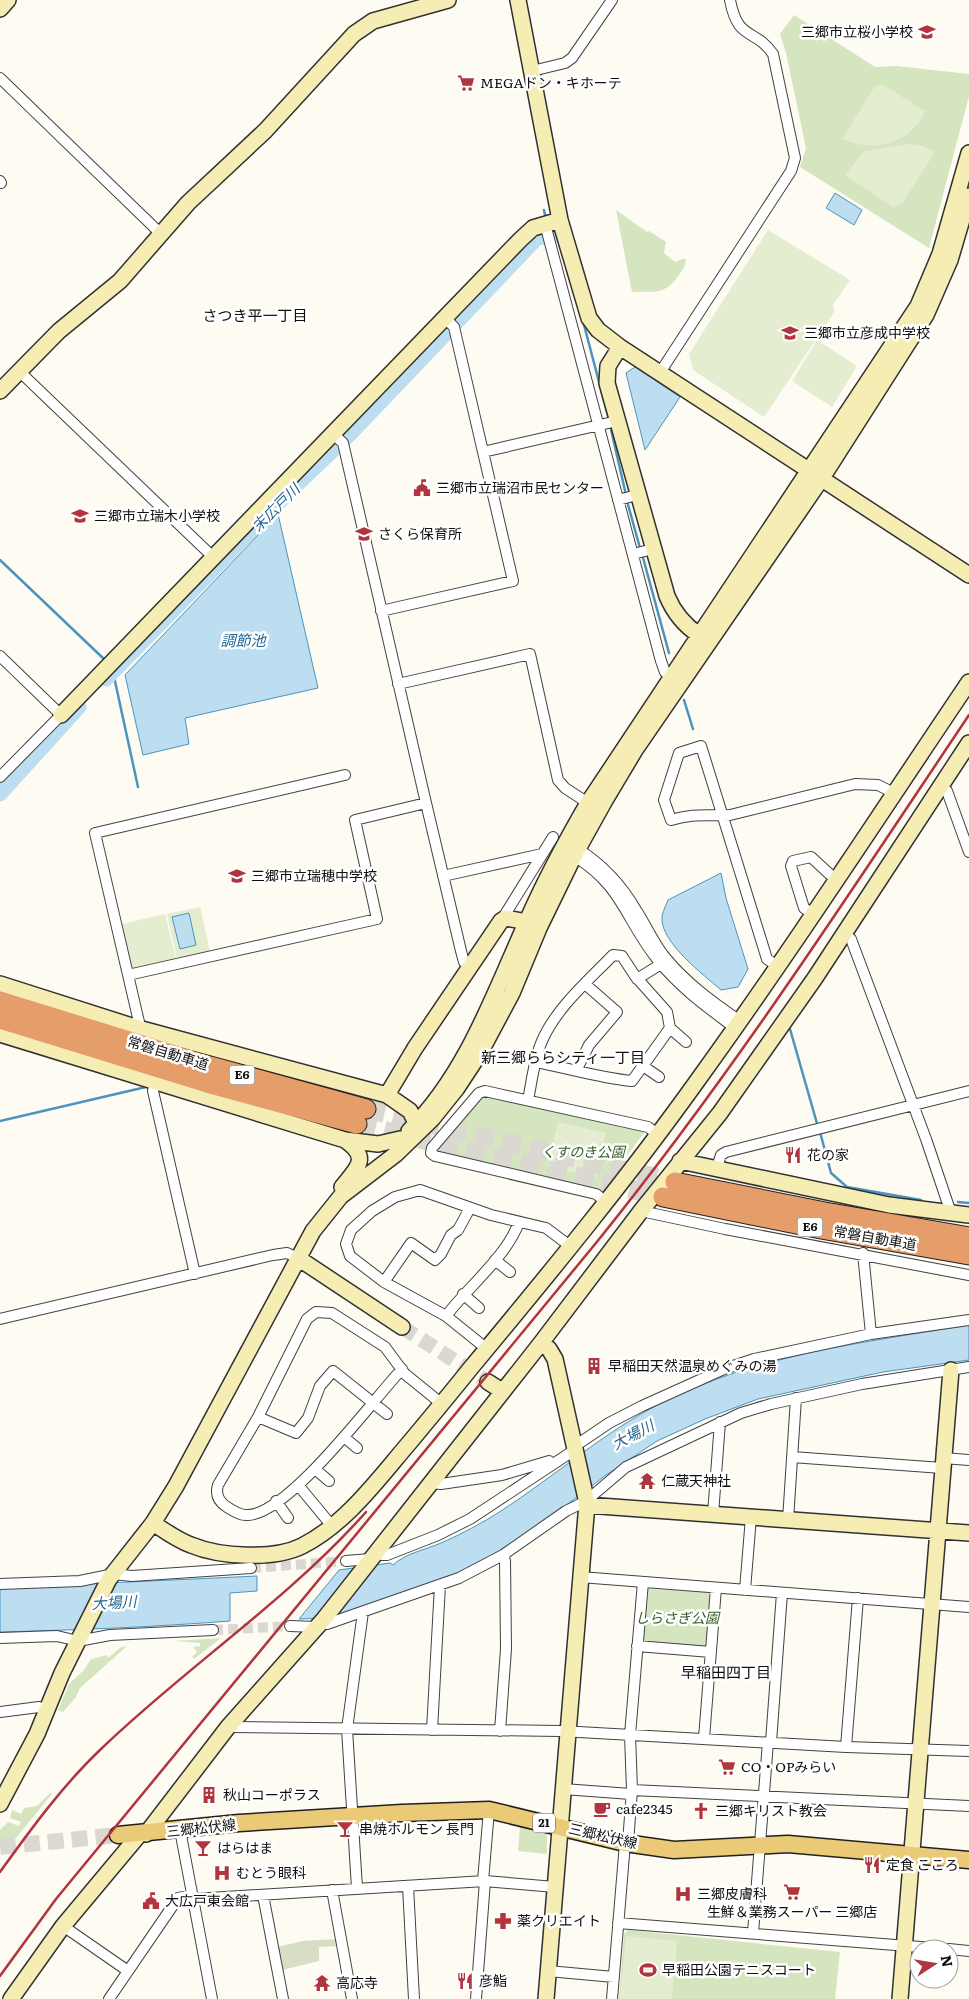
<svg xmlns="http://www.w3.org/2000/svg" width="969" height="1999" font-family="Literata,'Noto Sans JP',serif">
  <rect width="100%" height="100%" fill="#fefbf2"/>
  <path fill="#d4e5bf" d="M794,15L875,67L896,66L969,74V96L929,248L800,167L806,148L786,53L780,34Z
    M616,210L647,232L649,231L666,242L664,253L675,262L685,258C687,264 684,267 681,272C665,296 658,291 632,292Z
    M485,1095L643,1130L644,1133L601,1190L437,1152L436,1149L480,1096Z
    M648,1589L709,1592L712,1595L708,1647L706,1649L642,1641Z
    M221,1638L194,1659L192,1657L197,1652L193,1647L200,1646V1643L174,1641Z
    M127,1646L80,1688L76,1697L63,1712L58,1710L69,1684L84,1670L91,1659L107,1655L108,1658L121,1647Z
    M50,1793L52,1794L15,1839L3,1841L0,1839V1830L8,1822L19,1826L21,1822L10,1818L12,1810L21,1814L24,1808L37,1806Z
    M520,1826L547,1833V1854L518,1851Z
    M628,1930L840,1952L835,1999H619L624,1934Z"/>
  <path fill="#d7dec4" d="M337,1939L339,1946L319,1947V1961L282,1970L277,1947L303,1941Z"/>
  <path fill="#e4edcf" d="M883,85L925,111C910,145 874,153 842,139L875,86Z
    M909,144L923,146L935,152L902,204L893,207L845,175L864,151Z
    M768,230L850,280L833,305L835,311L764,417L693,370L689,354Z
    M817,340L857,366L832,407L792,381Z
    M200,907L210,951L177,959L167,914Z
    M165,914L176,959L132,970L122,924Z
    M558,1122L606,1133L596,1178L547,1167Z
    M626,1936L677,1941L672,1999H620Z"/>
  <path fill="#bcdef0" stroke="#4b94bf" d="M835,193L862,210L854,225L826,208Z
    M635,367L680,397L645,450L626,373Z
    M278,514L318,688L185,718L189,744L143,755L125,675Z
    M721,873L726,898L748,969L738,987L721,990C704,975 661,943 662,918C662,913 666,905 668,900Z
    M189,913L196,945L180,949L172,917Z
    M969,1325V1360L883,1372L758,1399L705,1419L657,1441L606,1475L527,1535L490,1558L462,1572L332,1618L299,1619L339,1570L390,1563L393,1565C406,1553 425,1550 441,1543C462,1534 482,1523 501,1511C555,1476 604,1432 661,1403C755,1355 866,1342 969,1325Z
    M257,1576V1591L230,1593V1621C153,1627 77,1630 0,1632V1588Z"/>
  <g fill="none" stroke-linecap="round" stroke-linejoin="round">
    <path stroke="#4b94bf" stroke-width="2.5" d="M544,210L545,215
      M583,321L609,420
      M610,425L626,495
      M627,501L640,548
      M642,554L669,653
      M0,560L105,660
      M113,672L138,787
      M684,700L693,729
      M790,1029L818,1127
      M0,1121L146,1087
      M820,1132L831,1173L847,1187L921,1200
      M958,1202L969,1203"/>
    <path stroke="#bcdef0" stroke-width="15" d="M106,679L287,494L350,434L537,238L558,235
      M0,794L79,707"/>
    <path stroke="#dad8d0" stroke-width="10" stroke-dasharray="10 5" stroke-linecap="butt" d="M251,1568L346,1561
      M213,1630L290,1626"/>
    <path stroke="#dad8d0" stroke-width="15" stroke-dasharray="15 8" stroke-linecap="butt" d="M402,1327L488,1382"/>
    <path stroke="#dad8d0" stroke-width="16" stroke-dasharray="16 8" stroke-linecap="butt" d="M0,1847L118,1835"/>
    <path stroke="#dad8d0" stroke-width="19" stroke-dasharray="19 9" stroke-linecap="butt" d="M366,1109L675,1182
      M357,1124L663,1197"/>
    <g stroke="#424242" stroke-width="12">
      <path id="street" d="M532,71L565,63L572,58L612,0
        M0,78L161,234
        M0,181L1,183
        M545,224L661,661L665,672L671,677
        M19,371L212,556
        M661,371L791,171L795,158L773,54C754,27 738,42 730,0
        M333,434L343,443L426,803
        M483,452L617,421
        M618,500L637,495
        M633,554L653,549
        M381,611L513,581L454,327L445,318
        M0,656L61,715L0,777
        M398,684L530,654L558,780L565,788L588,803
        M940,787L947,791L969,852
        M578,849C603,865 621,884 636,910C646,925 653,942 664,956C685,982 712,1002 740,1021
        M574,856C623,886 625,919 657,959C679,987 707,1007 735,1028
        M443,876L542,854
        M813,914L804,908L791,866L793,861L811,857L836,880
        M501,921L553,837
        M844,934L851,939L926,1139L951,1213
        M779,967L767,959L701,746L679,753L664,800L671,820C693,813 707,816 730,815L855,784L878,785L894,793
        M128,975L377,919L355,820L426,803L461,951L464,962L469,967
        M637,979L661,964
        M138,1028L139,1022L95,833L345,775
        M670,1028L686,1042
        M643,1066L659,1077
        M577,1069L589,1045L617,1012L585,984
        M155,1083L153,1091L195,1274
        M528,1100C532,1081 534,1059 542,1041C556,1008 589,980 613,955L622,956L635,976L667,1012L670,1028L632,1081C600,1078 568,1068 536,1062
        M716,1170L721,1155L726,1152L969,1091
        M605,1201L596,1194L435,1156L431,1153L432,1148L479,1093L485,1091L648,1127L657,1134
        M641,1211L725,1229L969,1275
        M863,1253L871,1334
        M495,1260L510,1272
        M384,1282L411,1243L435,1260L441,1254L451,1235L458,1230L470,1208
        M463,1294L479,1308
        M446,1316C468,1287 507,1256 519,1222
        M0,1319L273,1255L287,1253L298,1258
        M487,1349L446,1316L384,1282L350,1256L346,1244L351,1230L372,1211L395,1197L420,1190L491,1215L546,1228L570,1246
        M402,1369C372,1401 289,1514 248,1515C241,1516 233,1511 227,1507C219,1502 215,1495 218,1485L258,1417L307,1319L316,1312L332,1313L385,1347L405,1374L442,1404
        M258,1417L296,1433L308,1418L320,1386L333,1371L387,1414
        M344,1437L357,1448
        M575,1446L609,1423L642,1406L724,1369L754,1359L871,1334L969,1320
        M792,1457L942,1468
        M943,1458L969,1460
        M315,1469L329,1481
        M431,1483L441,1484L502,1475L549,1461
        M298,1485L332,1526
        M276,1501L288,1518
        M713,1514L720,1422
        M788,1520L796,1398
        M377,1552L382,1555H387L438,1535L470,1519L576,1449
        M346,1561L370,1559
        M580,1577L969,1607
        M0,1584L80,1581L114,1574L132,1576L251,1568
        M745,1590L751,1517
        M320,1623L327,1624L459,1578L503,1555L566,1511L586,1501L626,1467L741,1413L771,1404L862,1384L969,1367
        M290,1626L316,1627
        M0,1638L57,1636L78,1641L110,1635L213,1630
        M637,1646L711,1652
        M0,1712L39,1707L47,1709
        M228,1727L561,1731L846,1747L969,1751
        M432,1730L440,1585
        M500,1731L506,1649L505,1561L503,1555
        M704,1738L716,1588
        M771,1742L782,1593
        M846,1747L858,1598
        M563,1789L631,1794
        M632,1790L969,1806
        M180,1830L212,1999
        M628,1843L632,1790L630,1735L643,1582
        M483,1881L489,1810
        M408,1886L414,1999
        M357,1888L347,1729L363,1612
        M332,1890L352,1999
        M263,1895L283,1999
        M193,1899L485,1881L555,1887
        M618,1923L946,1949
        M63,1926L128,1971
        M753,1933L768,1742
        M949,1949L969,1951
        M548,1971L614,1977
        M109,1999L178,1898L192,1895
        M476,1999L485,1881
        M612,1999L625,1843"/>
    </g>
    <g stroke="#313131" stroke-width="18">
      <path id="secondary" d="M518,0L560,220L589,318L598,330L620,347L969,575
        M0,9L8,0
        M620,347L608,366L607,383L667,596C674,613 684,625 699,635
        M0,391L59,331L120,281L188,203L265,131L354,34L373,21L448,0
        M61,715L520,240L533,228L560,220
        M0,984L138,1028L387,1095L410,1111L419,1129
        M0,1034L345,1140L378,1144L400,1139
        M387,1095L415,1048L501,921L506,918L527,922L534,920
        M409,1131C467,1073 494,994 527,921C545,880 566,841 588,803L918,306L940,254L969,153
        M680,1161L889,1205L969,1215
        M342,1187C357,1168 371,1158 345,1140
        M298,1258L402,1327
        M541,1343L549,1349L555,1359L587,1503L546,1999
        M488,1382L502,1391
        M586,1505L969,1533
        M153,1523C165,1531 177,1540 191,1545C220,1557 274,1560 302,1546C346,1524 379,1478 410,1442C430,1418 450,1394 470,1369C549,1274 628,1178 700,1077C793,948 880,814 969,682
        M0,1804L37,1734L62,1673L109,1579L153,1523L176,1486L313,1231L341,1196L396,1154L433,1118L457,1088L480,1053L512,993L539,928L574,856L604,802L635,750L822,478L926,315L950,260L969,196
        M146,1834L228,1727L324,1619L541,1343L641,1211L720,1113L815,978L969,743
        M11,1999L63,1926L139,1835
        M900,1999L951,1370"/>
    </g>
    <g stroke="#202020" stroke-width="19">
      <path id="primary" d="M118,1835L239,1823L402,1813L489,1810L625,1843L674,1850L788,1844L969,1860"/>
    </g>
    <g stroke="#202020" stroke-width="21">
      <path id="highway" d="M0,1001L210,1066L366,1109
        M0,1019L207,1083L357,1124
        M675,1182L825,1212L969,1237
        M663,1197L821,1229L969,1255"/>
    </g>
    <use href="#street" stroke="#fff" stroke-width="10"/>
    <use href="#secondary" stroke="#f6edb4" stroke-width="15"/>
    <use href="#primary" stroke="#eaca76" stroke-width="16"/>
    <use href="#highway" stroke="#e59e69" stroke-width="19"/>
    <path stroke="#b0353f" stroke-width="2.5" d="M0,1872C31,1829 63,1785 101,1749C186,1667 287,1601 366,1512
      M0,1976L56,1899L596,1243C732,1075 849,894 969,715"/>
  </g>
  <defs>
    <g id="school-bare" transform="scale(1.35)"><path d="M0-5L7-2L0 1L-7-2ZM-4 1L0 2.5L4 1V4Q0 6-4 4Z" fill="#b0353f" stroke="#fff" stroke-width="2.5" paint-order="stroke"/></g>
    <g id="supermarket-bare" transform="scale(1.35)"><path d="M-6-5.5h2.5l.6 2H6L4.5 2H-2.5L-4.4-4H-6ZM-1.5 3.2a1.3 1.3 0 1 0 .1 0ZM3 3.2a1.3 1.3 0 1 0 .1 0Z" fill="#b0353f" stroke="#fff" stroke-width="2.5" paint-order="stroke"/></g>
    <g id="civic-bare" transform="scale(1.35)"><path d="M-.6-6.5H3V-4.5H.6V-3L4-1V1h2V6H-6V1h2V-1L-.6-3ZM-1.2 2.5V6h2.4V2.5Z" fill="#b0353f" stroke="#fff" stroke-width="2.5" paint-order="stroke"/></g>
    <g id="restaurant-bare" transform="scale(1.35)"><path d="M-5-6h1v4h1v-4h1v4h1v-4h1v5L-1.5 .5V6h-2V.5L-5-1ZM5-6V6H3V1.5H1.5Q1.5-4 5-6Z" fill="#b0353f" stroke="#fff" stroke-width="2.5" paint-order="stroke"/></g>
    <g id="building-bare" transform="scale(1.35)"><path d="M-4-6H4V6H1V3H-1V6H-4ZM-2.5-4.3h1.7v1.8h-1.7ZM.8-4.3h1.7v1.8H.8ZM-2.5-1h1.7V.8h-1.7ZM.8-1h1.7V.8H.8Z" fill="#b0353f" stroke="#fff" stroke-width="2.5" paint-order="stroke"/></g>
    <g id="temple-bare" transform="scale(1.35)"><path d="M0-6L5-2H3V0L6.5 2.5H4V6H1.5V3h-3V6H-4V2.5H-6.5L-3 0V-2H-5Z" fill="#b0353f" stroke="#fff" stroke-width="2.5" paint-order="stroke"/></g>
    <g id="cafe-bare" transform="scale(1.35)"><path d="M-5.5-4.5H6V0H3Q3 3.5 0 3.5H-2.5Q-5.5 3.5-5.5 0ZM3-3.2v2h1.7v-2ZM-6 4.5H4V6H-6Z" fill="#b0353f" stroke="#fff" stroke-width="2.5" paint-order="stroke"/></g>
    <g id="church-bare" transform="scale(1.35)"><path d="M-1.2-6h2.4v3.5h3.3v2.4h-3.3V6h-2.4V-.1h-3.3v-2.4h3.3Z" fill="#b0353f" stroke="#fff" stroke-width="2.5" paint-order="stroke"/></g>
    <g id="bar-bare" transform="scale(1.35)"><path d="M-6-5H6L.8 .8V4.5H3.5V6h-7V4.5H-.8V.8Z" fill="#b0353f" stroke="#fff" stroke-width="2.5" paint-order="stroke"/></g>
    <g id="hospital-bare" transform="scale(1.35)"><path d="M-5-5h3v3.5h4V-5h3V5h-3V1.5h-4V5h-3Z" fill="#b0353f" stroke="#fff" stroke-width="2.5" paint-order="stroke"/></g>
    <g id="pharmacy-bare" transform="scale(1.35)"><path d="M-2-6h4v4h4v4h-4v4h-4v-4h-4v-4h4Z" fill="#b0353f" stroke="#fff" stroke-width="2.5" paint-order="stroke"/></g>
    <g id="stadium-bare" transform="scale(1.35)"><path d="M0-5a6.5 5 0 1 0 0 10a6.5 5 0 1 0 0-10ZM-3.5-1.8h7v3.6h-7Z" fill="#b0353f" stroke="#fff" stroke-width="2.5" paint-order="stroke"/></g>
  </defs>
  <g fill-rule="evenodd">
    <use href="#school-bare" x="927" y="32"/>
    <use href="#supermarket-bare" x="466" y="83"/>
    <use href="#school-bare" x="790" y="333"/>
    <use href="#civic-bare" x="422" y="488"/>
    <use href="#school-bare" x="80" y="516"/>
    <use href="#school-bare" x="364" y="534"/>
    <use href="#school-bare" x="237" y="876"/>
    <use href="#restaurant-bare" x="793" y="1155"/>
    <use href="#building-bare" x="594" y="1366"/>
    <use href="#temple-bare" x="647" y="1481"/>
    <use href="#supermarket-bare" x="727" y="1767"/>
    <use href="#building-bare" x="209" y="1795"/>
    <use href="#cafe-bare" x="602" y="1809"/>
    <use href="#church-bare" x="701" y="1811"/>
    <use href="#bar-bare" x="345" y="1829"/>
    <use href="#bar-bare" x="203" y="1848"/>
    <use href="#restaurant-bare" x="872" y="1865"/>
    <use href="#hospital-bare" x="222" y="1873"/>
    <use href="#supermarket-bare" x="792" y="1892"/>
    <use href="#hospital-bare" x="683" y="1894"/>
    <use href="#civic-bare" x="151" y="1901"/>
    <use href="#pharmacy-bare" x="503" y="1921"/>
    <use href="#stadium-bare" x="648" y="1970"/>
    <use href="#restaurant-bare" x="465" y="1981"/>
    <use href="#temple-bare" x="322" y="1983"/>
  </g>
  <g text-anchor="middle" stroke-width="5" stroke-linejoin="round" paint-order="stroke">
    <g fill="#fff" stroke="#575757" stroke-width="1">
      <rect x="229.5" y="1065.5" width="25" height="19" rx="4"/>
      <rect x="797.5" y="1217.5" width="25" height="19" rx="4"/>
      <rect x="533" y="1813.5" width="22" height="19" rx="4"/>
    </g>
    <g font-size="12" font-weight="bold" fill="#0f0f0f">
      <text x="242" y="1079">E6</text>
      <text x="810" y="1231">E6</text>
      <text x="544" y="1827">21</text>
    </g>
    <g font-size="14" fill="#0f0f0f" stroke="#fff" text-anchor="start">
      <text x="913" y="37" text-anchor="end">三郷市立桜小学校</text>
      <text x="480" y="88">MEGAドン・キホーテ</text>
      <text x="804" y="338">三郷市立彦成中学校</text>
      <text x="436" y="493">三郷市立瑞沼市民センター</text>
      <text x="94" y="521">三郷市立瑞木小学校</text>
      <text x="378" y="539">さくら保育所</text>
      <text x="251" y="881">三郷市立瑞穂中学校</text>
      <text x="807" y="1160">花の家</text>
      <text x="608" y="1371">早稲田天然温泉めぐみの湯</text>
      <text x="661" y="1486">仁蔵天神社</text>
      <text x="741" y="1772">CO・OPみらい</text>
      <text x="223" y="1800">秋山コーポラス</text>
      <text x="616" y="1814">cafe2345</text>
      <text x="715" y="1816">三郷キリスト教会</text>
      <text x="359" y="1834">串焼ホルモン 長門</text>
      <text x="217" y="1853">はらはま</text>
      <text x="886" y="1870">定食 こころ</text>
      <text x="236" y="1878">むとう眼科</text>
      <text x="697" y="1899">三郷皮膚科</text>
      <text x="165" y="1906">大広戸東会館</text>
      <text x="792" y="1917" text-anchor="middle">生鮮＆業務スーパー 三郷店</text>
      <text x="517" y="1926">薬クリエイト</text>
      <text x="662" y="1975">早稲田公園テニスコート</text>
      <text x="479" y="1986">彦鮨</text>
      <text x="336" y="1988">高応寺</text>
    </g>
    <g font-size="14" fill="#0f0f0f" stroke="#fff">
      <text transform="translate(168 1053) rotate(17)" y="5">常磐自動車道</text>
      <text transform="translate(875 1238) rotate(10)" y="5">常磐自動車道</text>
      <text transform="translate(201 1828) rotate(-6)" y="5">三郷松伏線</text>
      <text transform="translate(603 1836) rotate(13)" y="5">三郷松伏線</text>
    </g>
    <g font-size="14" font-style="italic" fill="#346026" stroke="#fff">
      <text x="583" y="1157">くすのき公園</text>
      <text x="677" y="1623">しらさぎ公園</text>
    </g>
    <g font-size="15" fill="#0f0f0f" stroke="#fff">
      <text x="255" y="321">さつき平一丁目</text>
      <text x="563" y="1063">新三郷ららシティ一丁目</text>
      <text x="726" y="1678">早稲田四丁目</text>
    </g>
    <g font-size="15" font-style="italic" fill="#256794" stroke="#fff">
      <text transform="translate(276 508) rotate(-45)" y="5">末広戸川</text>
      <text x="243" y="646">調節池</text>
      <text transform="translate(633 1435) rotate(-28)" y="5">大場川</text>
      <text transform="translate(114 1603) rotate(-3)" y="5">大場川</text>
    </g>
  </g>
  <g transform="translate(934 1964) rotate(78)"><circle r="24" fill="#ffffff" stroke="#9f9f9f"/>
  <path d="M0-4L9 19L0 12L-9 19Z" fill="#b0353f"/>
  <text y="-8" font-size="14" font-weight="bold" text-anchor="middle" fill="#0f0f0f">N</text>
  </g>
</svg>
